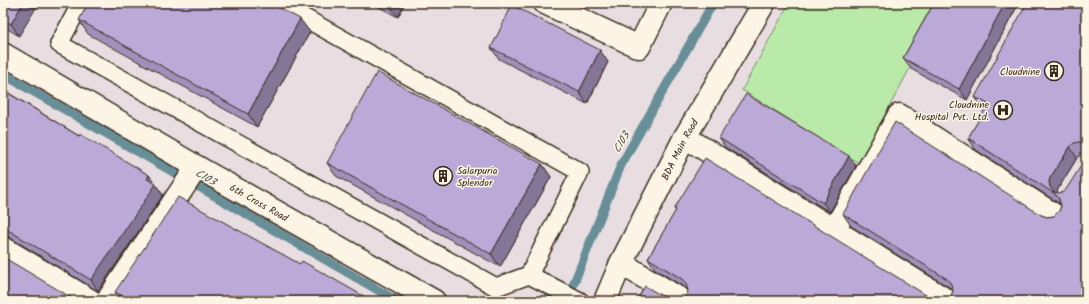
<svg xmlns="http://www.w3.org/2000/svg" width="1089" height="304" font-family="Kalam,sans-serif">
  <rect width="100%" height="100%" fill="#e8dee1"/>
  <filter id="ink" filterUnits="userSpaceOnUse"><feTurbulence type="fractalNoise" baseFrequency=".025" numOctaves="2"/><feDisplacementMap in="SourceGraphic" scale="8" xChannelSelector="R" yChannelSelector="G"/><feConvolveMatrix kernelMatrix="1 2 1 2 8 2 1 2 1" color-interpolation-filters="sRGB"/></filter>
  <g filter="url(#ink)">
    <path fill="#baeaaa" stroke="#7a8a64" d="M789,3H945L859,163L742,90Z"/>
    <g fill="none" stroke-linecap="round" stroke-linejoin="round">
      <path stroke="#688e97" stroke-width="9" d="M3,74L397,301
        M568,298L621,165L713,3"/>
      <g stroke="#3b2a1e" stroke-width="20">
        <path id="service" d="M81,3L59,44L496,287L529,275L580,172L278,3
          M529,275L580,301"/>
      </g>
      <g stroke="#3b2a1e" stroke-width="25">
        <g id="minor">
          <path d="M545,3L639,47L661,3"/>
          <path id="s1" d="M3,54L197,167L434,301"/>
          <path d="M685,137L948,301"/>
          <path d="M834,230L899,115L1056,216"/>
          <path d="M3,248L91,301"/>
          <path d="M621,263L683,301"/>
          <path d="M107,301L197,167"/>
        </g>
      </g>
      <g stroke="#3b2a1e" stroke-width="25">
        <g id="tertiary">
          <path id="s2" d="M605,301L621,263L685,137L764,3"/>
        </g>
      </g>
      <use href="#service" stroke="#fcf5e5" stroke-width="17"/>
      <use href="#minor" stroke="#fcf5e5" stroke-width="22"/>
      <use href="#tertiary" stroke="#fcf5e5" stroke-width="22"/>
    </g>
    <path fill="#a191ba" stroke="#3b2a1e" d="M3,3L19,36L3,26Z
      M371,3H405L398,17Z
      M934,3H1019L967,100L911,69L903,58Z
      M1086,3V153L1082,154L1077,158L1058,189L1057,192L1086,301L951,296L953,291L952,289L851,226L843,214L1041,215L1047,217L1054,216L1059,211L1061,206L1060,204L976,150L968,138L985,110L983,109L975,97Z
      M79,20L310,32L257,127L88,34Z
      M491,48L608,62L587,104L499,59Z
      M3,87L7,92L79,136L149,175L163,195L98,291L9,237L3,236Z
      M719,138L849,156L856,166L830,212L726,148Z
      M327,163L542,164L551,177L500,267L336,176Z
      M674,209L934,300L686,296L688,291L687,289L655,269L648,258L676,211Z
      M300,264L373,301H121L115,292Z"/>
    <path fill="#837697" stroke="#3b2a1e" d="M23,3H39L19,36L11,24Z
      M390,3H405L398,17L389,5Z
      M1005,3H1019L967,100L959,89Z
      M300,19L310,32L257,127L248,114Z
      M600,50L608,62L587,104L579,92Z
      M1070,147L1077,158L1058,189L1057,193L1058,198L1050,187L1049,182L1050,178Z
      M849,156L856,166L830,212L823,203Z
      M542,164L551,177L500,267L491,254Z
      M149,175L163,195L98,291L91,280Z"/>
    <path fill="#bba9d8" stroke="#3b2a1e" d="M3,3H23L11,24L3,19Z
      M88,3H271L300,19L248,114L79,20Z
      M934,3H1005L959,89L903,58Z
      M1027,3H1086V146L1083,143L1079,142L1074,143L1070,147L1050,178L1049,182L1050,187L1054,192L1059,193L1064,192L1067,188L1086,158V301H946L951,296L953,291L951,284L947,279L843,214L895,122L1041,215L1047,217L1054,216L1059,211L1061,206L1059,199L1055,194L968,138L988,104L975,97Z
      M512,5L600,50L579,92L491,48Z
      M377,72L542,164L491,254L327,163Z
      M3,90L79,136L80,134L149,175L147,179L156,184L91,280L3,227Z
      M746,94L849,156L823,203L719,138Z
      M705,158L934,300L935,301H680L686,296L688,291L686,284L682,279L648,258L676,210L674,209Z
      M178,197L300,264L302,261L372,301H132L115,292Z
      M3,257L77,301H3Z
      M645,286L669,300L670,301H636Z"/>
  </g>
  <defs>
    <g id="building-ring" transform="scale(1)"><circle r="9.5" fill="#fcf5e5" stroke="#3b2a1e" stroke-width="1.5"/><path d="M-4-6H4V6H1V3H-1V6H-4ZM-2.5-4.3h1.7v1.8h-1.7ZM.8-4.3h1.7v1.8H.8ZM-2.5-1h1.7V.8h-1.7ZM.8-1h1.7V.8H.8Z" fill="#3b2a1e"/></g>
    <g id="hospital-ring" transform="scale(1)"><circle r="9.5" fill="#fcf5e5" stroke="#3b2a1e" stroke-width="1.5"/><path d="M-5-5h3v3.5h4V-5h3V5h-3V1.5h-4V5h-3Z" fill="#3b2a1e"/></g>
  </defs>
  <g fill-rule="evenodd">
    <use href="#building-ring" x="1054" y="71"/>
    <use href="#hospital-ring" x="1003" y="110"/>
    <use href="#building-ring" x="443" y="176"/>
  </g>
  <g text-anchor="middle" stroke-width="3" stroke-linejoin="round" paint-order="stroke">
    <g font-size="10" fill="#3b2a1e" stroke="#fcf5e5" text-anchor="end">
      <text x="1040" y="75">Cloudnine</text>
      <text x="989" y="108">Cloudnine<tspan x="989" dy="12">Hospital Pvt. Ltd.</tspan></text>
      <text x="457" y="174" text-anchor="start">Salarpuria<tspan x="457" dy="12">Splendor</tspan></text>
    </g>
    <g font-size="10" fill="#3b2a1e" stroke="#fcf5e5">
      <text dy="4" stroke="none"><textPath href="#s2" startOffset="169">BDA Main Road</textPath></text>
      <text dy="4" stroke="none"><textPath href="#s1" startOffset="296">6th Cross Road</textPath></text>
    </g>
    <g font-size="11" font-style="italic" fill="#4e5450" stroke="#fcf5e5">
      <text transform="translate(621 142) rotate(-60)" y="4">C103</text>
      <text transform="translate(206 177) rotate(30)" y="4">C103</text>
    </g>
  </g>
  <rect width="1089" height="304" fill="none" stroke="#fcf5e5" stroke-width="16"/>
  <rect x="8" y="8" width="1073" height="288" fill="none" stroke="#3b2a1e" stroke-width="1.5" filter="url(#ink)"/>
</svg>
